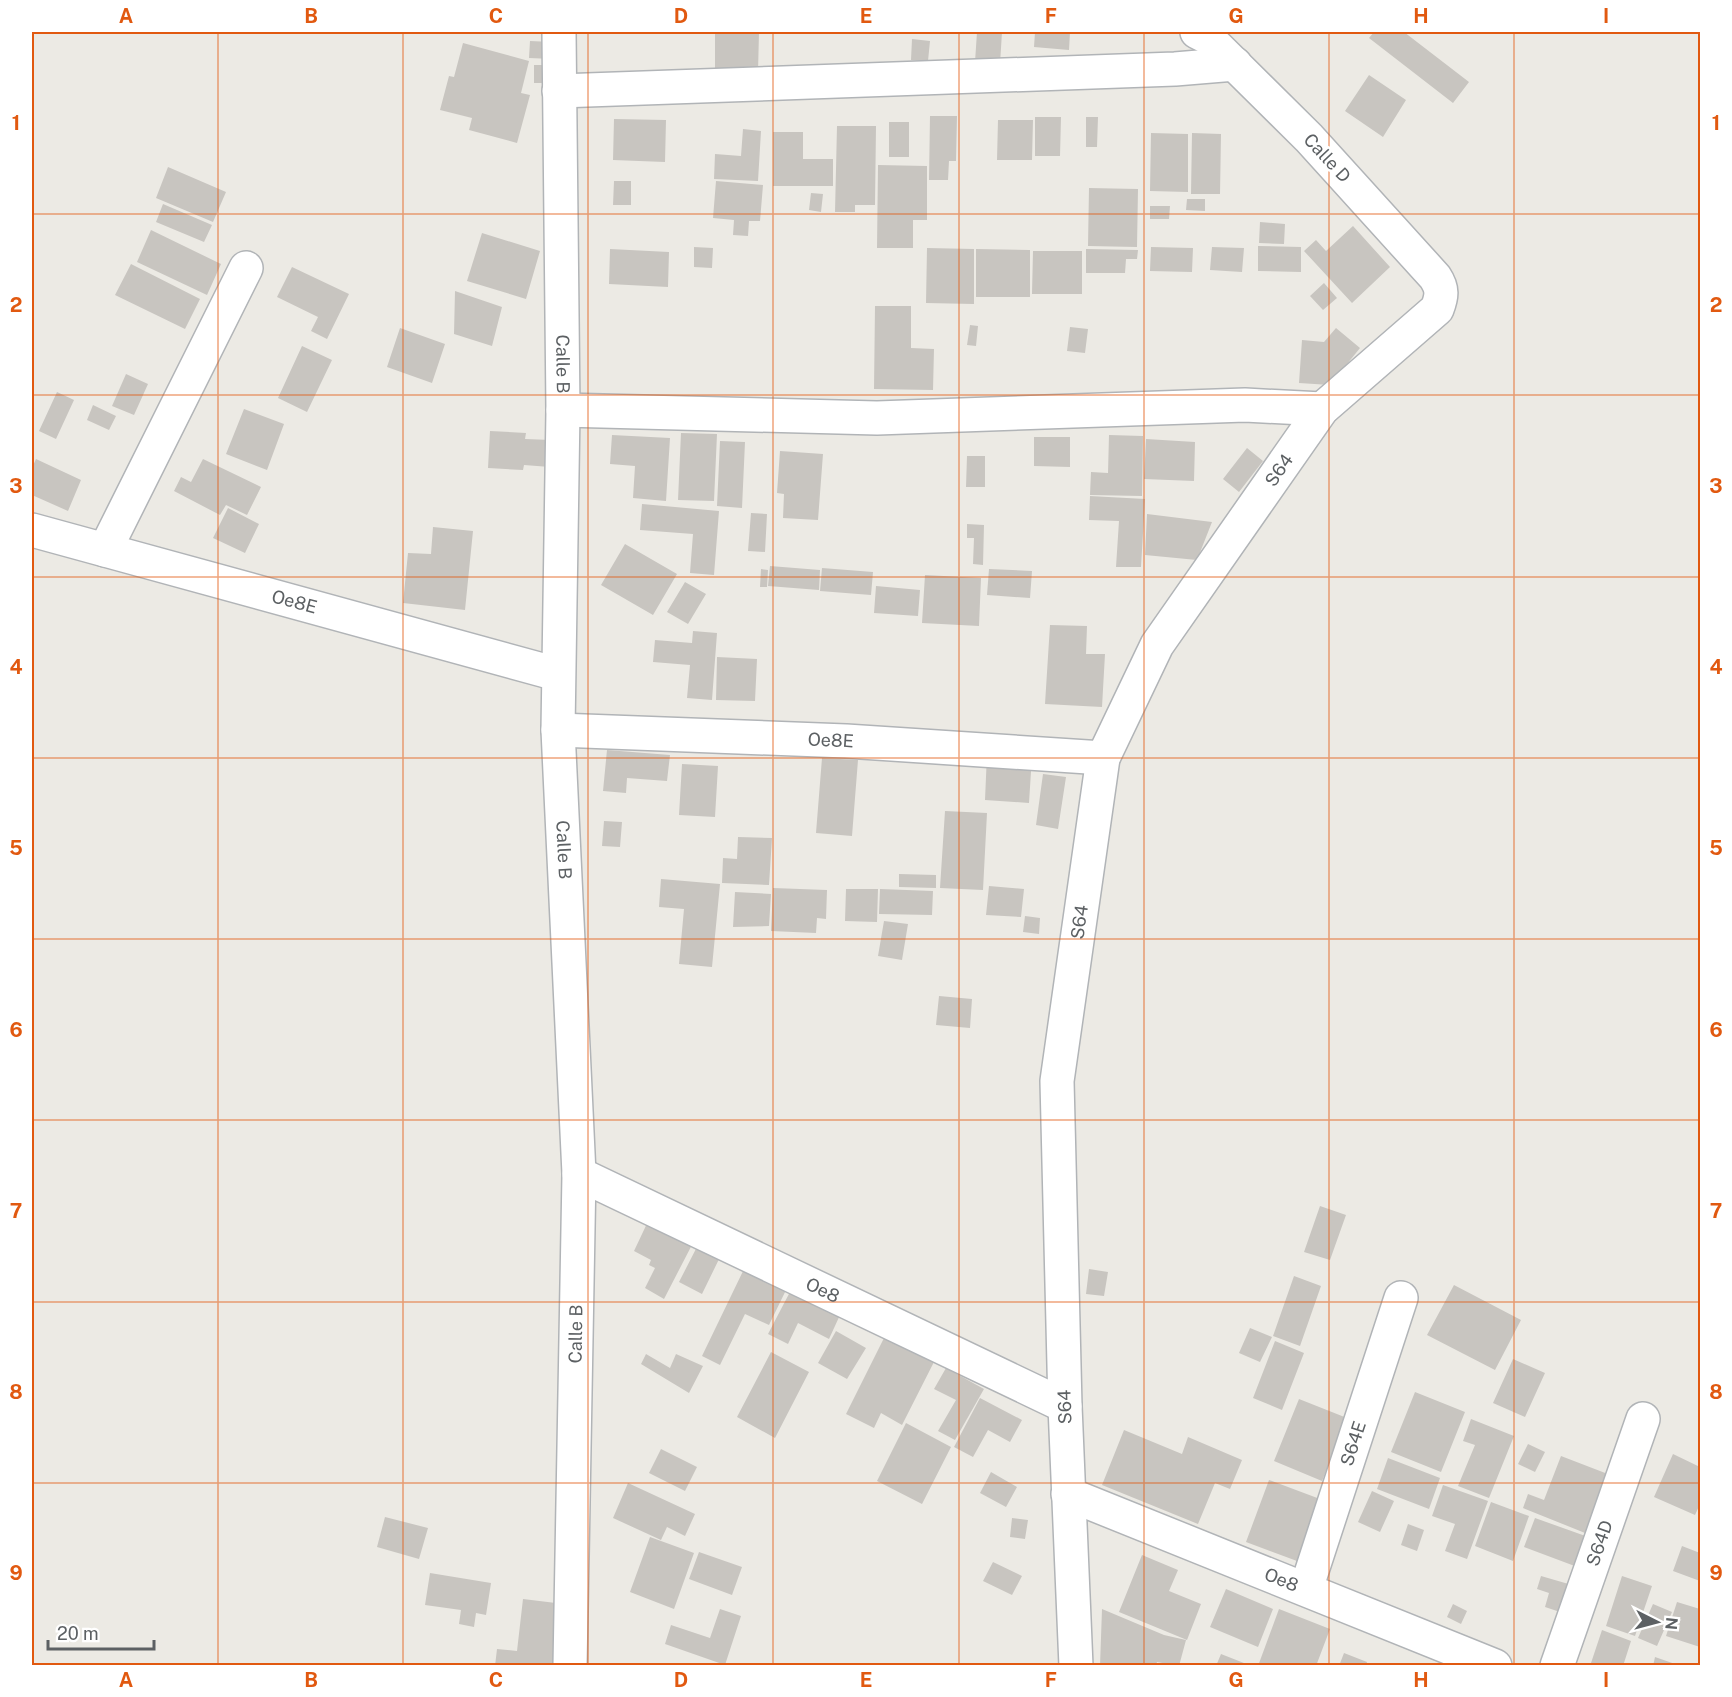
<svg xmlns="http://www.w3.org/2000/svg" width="1732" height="1697" font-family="'Public Sans',sans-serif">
  <rect width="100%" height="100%" fill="#eceae4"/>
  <path fill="#c8c5c0" d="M715,32H759L758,72L715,71Z
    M977,32H1002L1000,64L975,62Z
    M1035,32H1070L1069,50L1034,47Z
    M1374,32H1404L1469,82L1453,103L1369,38Z
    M912,39L930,41L928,61L911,60Z
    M530,41L552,42V59L529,58Z
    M463,43L529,61L521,93L530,95L517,143L469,130L472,118L440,110L449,76L454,77Z
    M534,65H547V83H534Z
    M1369,75L1406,100L1383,137L1345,111Z
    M930,116H957L956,161H949L948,180H929Z
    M1035,117H1061L1060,156H1035Z
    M1086,117H1098L1097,147H1086Z
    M614,119L666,120L665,162L613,160Z
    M998,120H1033L1032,160H997Z
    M889,122H909V157H889Z
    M837,126H876L875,205H855V212H835Z
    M743,129L761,131L758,181L714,179L715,154L741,156Z
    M773,132H803V159H833V186H773Z
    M1151,133L1188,134V192L1150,191Z
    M1192,133L1221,134L1220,194H1191Z
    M878,165L927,166V220H913V248H877Z
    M168,167L226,192L213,222L156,198Z
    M614,181H631V205H613Z
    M716,181L763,185L760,221H749L748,236L733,235L734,220L713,218Z
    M1089,188L1138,189L1137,247L1088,246Z
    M811,193L823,194L821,212L809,210Z
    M1187,199H1205V211L1186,210Z
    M163,204L212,225L204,242L156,222Z
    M1150,206H1170L1169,219H1150Z
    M1260,222L1285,224L1284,244L1259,243Z
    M1353,226L1390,267L1352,303L1304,251L1316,240L1326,251Z
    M151,230L221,264L207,295L137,262Z
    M482,233L540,251L526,299L467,281Z
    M1258,246L1301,247V272L1258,271Z
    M694,247L713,248L712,268L694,267Z
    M1151,247L1193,248L1192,272L1150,271Z
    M1212,247L1244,248L1242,272L1210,270Z
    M927,248L974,249V304L926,303Z
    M610,249L669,252L668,287L609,284Z
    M976,249L1030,250V297H976Z
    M1086,249L1138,250L1137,259H1126L1125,273H1086Z
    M1033,251H1082V294H1032Z
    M131,264L200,299L185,329L115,295Z
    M292,267L349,294L327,339L311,331L318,317L277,297Z
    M1324,283L1337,298L1323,310L1310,296Z
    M455,291L502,307L492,346L454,334Z
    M875,306H911V348L934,349L933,390L874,389Z
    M970,325L978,326L976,346L967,345Z
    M1070,327L1088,329L1085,353L1067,351Z
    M400,328L445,344L432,383L387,367Z
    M1336,328L1360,348L1330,385L1299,383L1302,340L1324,342Z
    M302,346L332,360L307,412L278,398Z
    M126,374L148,384L134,415L112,406Z
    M57,392L74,400L56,439L39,431Z
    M93,405L116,416L109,430L87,420Z
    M244,409L284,424L267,470L226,454Z
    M490,431L526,433L525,439L551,440L550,467L524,465L523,470L488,468Z
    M681,433L717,434L714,501L678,500Z
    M612,435L670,438L666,501L633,498L635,466L610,464Z
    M1109,435L1143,436L1142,496L1090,495L1091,472L1108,473Z
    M1034,437H1070V467L1034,466Z
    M1146,439L1195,442L1194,481L1144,479Z
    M720,441L745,442L742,508L717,506Z
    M1247,448L1263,461L1239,492L1223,479Z
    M780,451L823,454L818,520L783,518L784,494L777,493Z
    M967,456H985V487H966Z
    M36,459L81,480L68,511L32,495V468Z
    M203,459L261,487L247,515L226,505L220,515L174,491L181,477L191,482Z
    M1090,496L1145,499L1141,567H1116L1119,521L1089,520Z
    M642,504L719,511L714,575L690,573L693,534L640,530Z
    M228,508L259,524L245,553L213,538Z
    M751,513L767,514L765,552L748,551Z
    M1147,514L1212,522L1197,560L1145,555Z
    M967,524L984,525L983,565L973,564L974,538H967Z
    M433,527L473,531L465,610L403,603L408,553L431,554Z
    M625,544L677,574L653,615L601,585Z
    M770,566L820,570L819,590L768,586Z
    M822,568L873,572L871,595L820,591Z
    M761,569L768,570L767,587H760Z
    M989,569L1032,571L1030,598L987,595Z
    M925,575L981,578L979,626L922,623Z
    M685,582L706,594L688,624L667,612Z
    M876,586L920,590L918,616L874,613Z
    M1050,625L1087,626L1086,654H1105L1102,707L1045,704Z
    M693,631L717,633L712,700L687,698L690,665L653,662L655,640L692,643Z
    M717,657L757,659L755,701L716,700Z
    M607,750L670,755L667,781L627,778L626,793L603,791Z
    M987,754L1032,756L1029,803L985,800Z
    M822,758L858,760L852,836L816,833Z
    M682,764L718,766L715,817L679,815Z
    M1043,774L1066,777L1058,829L1036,825Z
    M945,811L987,813L983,890L940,888Z
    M604,821L622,822L620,847L602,846Z
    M738,837L772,838L769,885L722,883L723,858L737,859Z
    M899,874L936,875V888L899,887Z
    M661,879L720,884L712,967L679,964L684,909L659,907Z
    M989,886L1024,889L1021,917L986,915Z
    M773,888L827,890L826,919L817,918L816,933L771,931Z
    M846,889H878L877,922L845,921Z
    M880,889L933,891L932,915L879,914Z
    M735,892L771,894L769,926L733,927Z
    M1025,916L1040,918L1039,934L1023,932Z
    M884,921L908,924L902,960L878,956Z
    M939,996L972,999L970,1028L936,1025Z
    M1320,1206L1346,1215L1330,1260L1304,1252Z
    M651,1215L695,1239L664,1299L645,1288L655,1268L649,1265L651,1260L634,1251Z
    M700,1241L722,1253L702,1294L679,1282Z
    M745,1267L787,1288L769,1325L745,1314L720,1365L702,1356Z
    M1089,1269L1108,1272L1104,1296L1086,1294Z
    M1294,1276L1321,1286L1300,1346L1273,1336Z
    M1454,1285L1521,1320L1495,1370L1427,1335Z
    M791,1290L840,1315L829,1339L798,1323L788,1344L768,1334Z
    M1250,1328L1272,1337L1260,1362L1239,1353Z
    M836,1331L866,1348L847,1379L818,1363Z
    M887,1332L936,1358L902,1425L881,1413L874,1428L846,1414Z
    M1275,1341L1304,1353L1282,1410L1253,1398Z
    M771,1352L809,1372L775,1438L737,1417Z
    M646,1354L670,1368L676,1354L703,1366L689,1393L641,1364Z
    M1513,1359L1545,1373L1525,1417L1493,1403Z
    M946,1368L984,1389L955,1440L938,1431L956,1400L934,1389Z
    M1415,1392L1465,1412L1441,1472L1391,1452Z
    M980,1398L1022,1420L1010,1442L988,1430L973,1457L954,1447Z
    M1299,1399L1347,1418L1322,1481L1274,1461Z
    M1471,1419L1514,1436L1489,1498L1458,1486L1475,1445L1463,1441Z
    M906,1423L951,1447L922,1504L877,1481Z
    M1124,1430L1182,1454L1188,1437L1242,1460L1230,1489L1215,1483L1198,1524L1102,1485Z
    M1528,1444L1545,1452L1535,1472L1518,1464Z
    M661,1449L697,1467L685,1491L649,1473Z
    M1673,1454L1700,1467V1504L1695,1515L1654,1497Z
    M1561,1456L1613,1476L1590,1535L1523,1508L1528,1494L1544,1500Z
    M1388,1458L1440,1478L1429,1509L1377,1489Z
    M991,1472L1017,1487L1006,1507L980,1493Z
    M1269,1480L1320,1499L1297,1561L1246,1542Z
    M628,1483L695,1514L685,1536L667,1527L661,1540L613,1518Z
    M1443,1485L1488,1501L1467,1559L1445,1551L1455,1524L1432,1516Z
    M1372,1491L1394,1501L1380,1532L1358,1522Z
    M1491,1502L1529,1516L1513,1561L1475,1546Z
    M385,1517L428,1528L419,1559L377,1547Z
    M1012,1518L1028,1520L1025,1539L1010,1537Z
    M1535,1518L1591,1538L1580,1568L1524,1547Z
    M1408,1524L1424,1530L1417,1551L1401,1545Z
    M650,1537L694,1553L674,1609L630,1592Z
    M1682,1546L1700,1553V1581L1673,1571Z
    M699,1552L742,1567L732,1595L689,1579Z
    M1142,1555L1178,1570L1169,1591L1201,1604L1187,1640L1119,1612Z
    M993,1562L1022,1576L1012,1595L983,1581Z
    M430,1573L491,1583L486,1615L476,1613L474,1627L459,1624L461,1610L425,1605Z
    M1541,1576L1572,1585L1563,1613L1545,1607L1549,1593L1537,1589Z
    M1622,1576L1652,1586L1635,1636L1606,1626Z
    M1226,1589L1273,1609L1258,1647L1210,1627Z
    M523,1599L564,1604L556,1666H495L497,1649L517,1651Z
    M1677,1602L1700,1609V1647L1666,1636Z
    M1453,1604L1467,1611L1461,1624L1447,1617Z
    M1653,1604L1672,1612L1657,1646L1638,1638Z
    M720,1609L741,1616L725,1665L665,1644L671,1625L710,1638Z
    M1102,1609L1164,1635L1186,1640L1179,1666L1157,1662L1156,1666H1100Z
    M1279,1609L1330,1629L1316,1666H1258Z
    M1602,1630L1631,1641L1623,1666H1590Z
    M1344,1653L1367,1662L1366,1666H1339Z
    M1221,1654L1249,1665L1248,1666H1216Z
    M1655,1657L1678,1665V1666H1653Z"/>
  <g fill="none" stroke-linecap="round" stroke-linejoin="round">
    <g stroke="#b1b4b7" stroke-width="36">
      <g id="street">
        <path id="s1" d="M559,32L563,410L558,730L579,1174L570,1666"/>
        <path d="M559,91L1175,69L1235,64"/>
        <path d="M563,410L877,418L1245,405L1322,409"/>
        <path id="s2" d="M32,530L557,674"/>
        <path d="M105,550L246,268"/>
        <path id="s3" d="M558,730L846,741L1103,758"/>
        <path id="s4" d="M579,1174L1065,1406"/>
        <path id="s5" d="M1068,1494L1495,1666"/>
        <path id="s6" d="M1306,1589L1401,1298"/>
        <path id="s7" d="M1076,1666L1065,1406L1057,1081L1103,758L1157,645L1322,409L1437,309C1442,296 1443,289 1435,277L1309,138L1207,37L1197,32"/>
        <path id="s8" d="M1557,1666L1643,1419"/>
      </g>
    </g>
    <use href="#street" stroke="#fff" stroke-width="33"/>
  </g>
  <path fill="none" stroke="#e15910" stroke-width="1.5" stroke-opacity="0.55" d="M218,32V1666M403,32V1666M588,32V1666M773,32V1666M959,32V1666M1144,32V1666M1329,32V1666M1514,32V1666M32,214H1700M32,395H1700M32,577H1700M32,758H1700M32,939H1700M32,1120H1700M32,1302H1700M32,1483H1700"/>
  <g text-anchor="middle" stroke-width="5" stroke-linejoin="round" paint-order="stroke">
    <g font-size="18" fill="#5c6063" stroke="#fff">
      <text transform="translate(1327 158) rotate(47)" y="6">Calle D</text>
      <text dy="6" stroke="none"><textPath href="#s1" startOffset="332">Calle B</textPath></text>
      <text dy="6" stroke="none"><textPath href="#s7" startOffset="1250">S64</textPath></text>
      <text dy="6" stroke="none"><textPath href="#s2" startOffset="272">Oe8E</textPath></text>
      <text dy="6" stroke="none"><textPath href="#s3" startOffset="273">Oe8E</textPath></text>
      <text dy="6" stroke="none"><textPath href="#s1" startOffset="818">Calle B</textPath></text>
      <text dy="6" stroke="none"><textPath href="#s7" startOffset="746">S64</textPath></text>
      <text dy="6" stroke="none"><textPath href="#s4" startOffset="270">Oe8</textPath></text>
      <text transform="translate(576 1334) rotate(-89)" y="6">Calle B</text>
      <text transform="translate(1065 1407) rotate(-92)" y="6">S64</text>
      <text dy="6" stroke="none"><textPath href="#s6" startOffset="153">S64E</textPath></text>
      <text dy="6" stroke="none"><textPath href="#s8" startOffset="130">S64D</textPath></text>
      <text dy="6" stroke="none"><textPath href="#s5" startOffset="230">Oe8</textPath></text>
    </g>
  </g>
  <rect width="1732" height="1697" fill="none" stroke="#ffffff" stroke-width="66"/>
  <g transform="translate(1657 1622) rotate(96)" stroke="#ffffff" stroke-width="4.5" paint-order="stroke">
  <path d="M0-4.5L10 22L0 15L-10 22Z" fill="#5c6063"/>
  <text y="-9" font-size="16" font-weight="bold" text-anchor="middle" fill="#5c6063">N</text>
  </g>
  <path d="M48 1640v9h106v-9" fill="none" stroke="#5c6063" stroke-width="3"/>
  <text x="57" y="1640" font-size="18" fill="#5c6063" stroke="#ffffff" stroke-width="4.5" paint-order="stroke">20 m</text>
  <rect x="33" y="33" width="1666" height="1631" fill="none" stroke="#e15910" stroke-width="2"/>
  <g font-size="20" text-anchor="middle" font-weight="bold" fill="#e15910">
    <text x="126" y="23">A</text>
    <text x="311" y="23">B</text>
    <text x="496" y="23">C</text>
    <text x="681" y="23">D</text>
    <text x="866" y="23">E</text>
    <text x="1051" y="23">F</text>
    <text x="1236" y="23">G</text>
    <text x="1421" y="23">H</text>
    <text x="1606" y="23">I</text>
    <text x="16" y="130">1</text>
    <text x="1716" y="130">1</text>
    <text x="16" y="312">2</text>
    <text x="1716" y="312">2</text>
    <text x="16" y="493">3</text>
    <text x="1716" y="493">3</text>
    <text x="16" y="674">4</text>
    <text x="1716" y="674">4</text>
    <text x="16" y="855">5</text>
    <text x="1716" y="855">5</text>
    <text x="16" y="1037">6</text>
    <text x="1716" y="1037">6</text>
    <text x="16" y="1218">7</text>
    <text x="1716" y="1218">7</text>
    <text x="16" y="1399">8</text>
    <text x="1716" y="1399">8</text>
    <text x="16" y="1580">9</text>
    <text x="1716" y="1580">9</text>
    <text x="126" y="1687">A</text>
    <text x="311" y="1687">B</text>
    <text x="496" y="1687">C</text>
    <text x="681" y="1687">D</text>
    <text x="866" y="1687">E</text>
    <text x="1051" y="1687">F</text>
    <text x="1236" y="1687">G</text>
    <text x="1421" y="1687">H</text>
    <text x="1606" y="1687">I</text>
  </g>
</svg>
